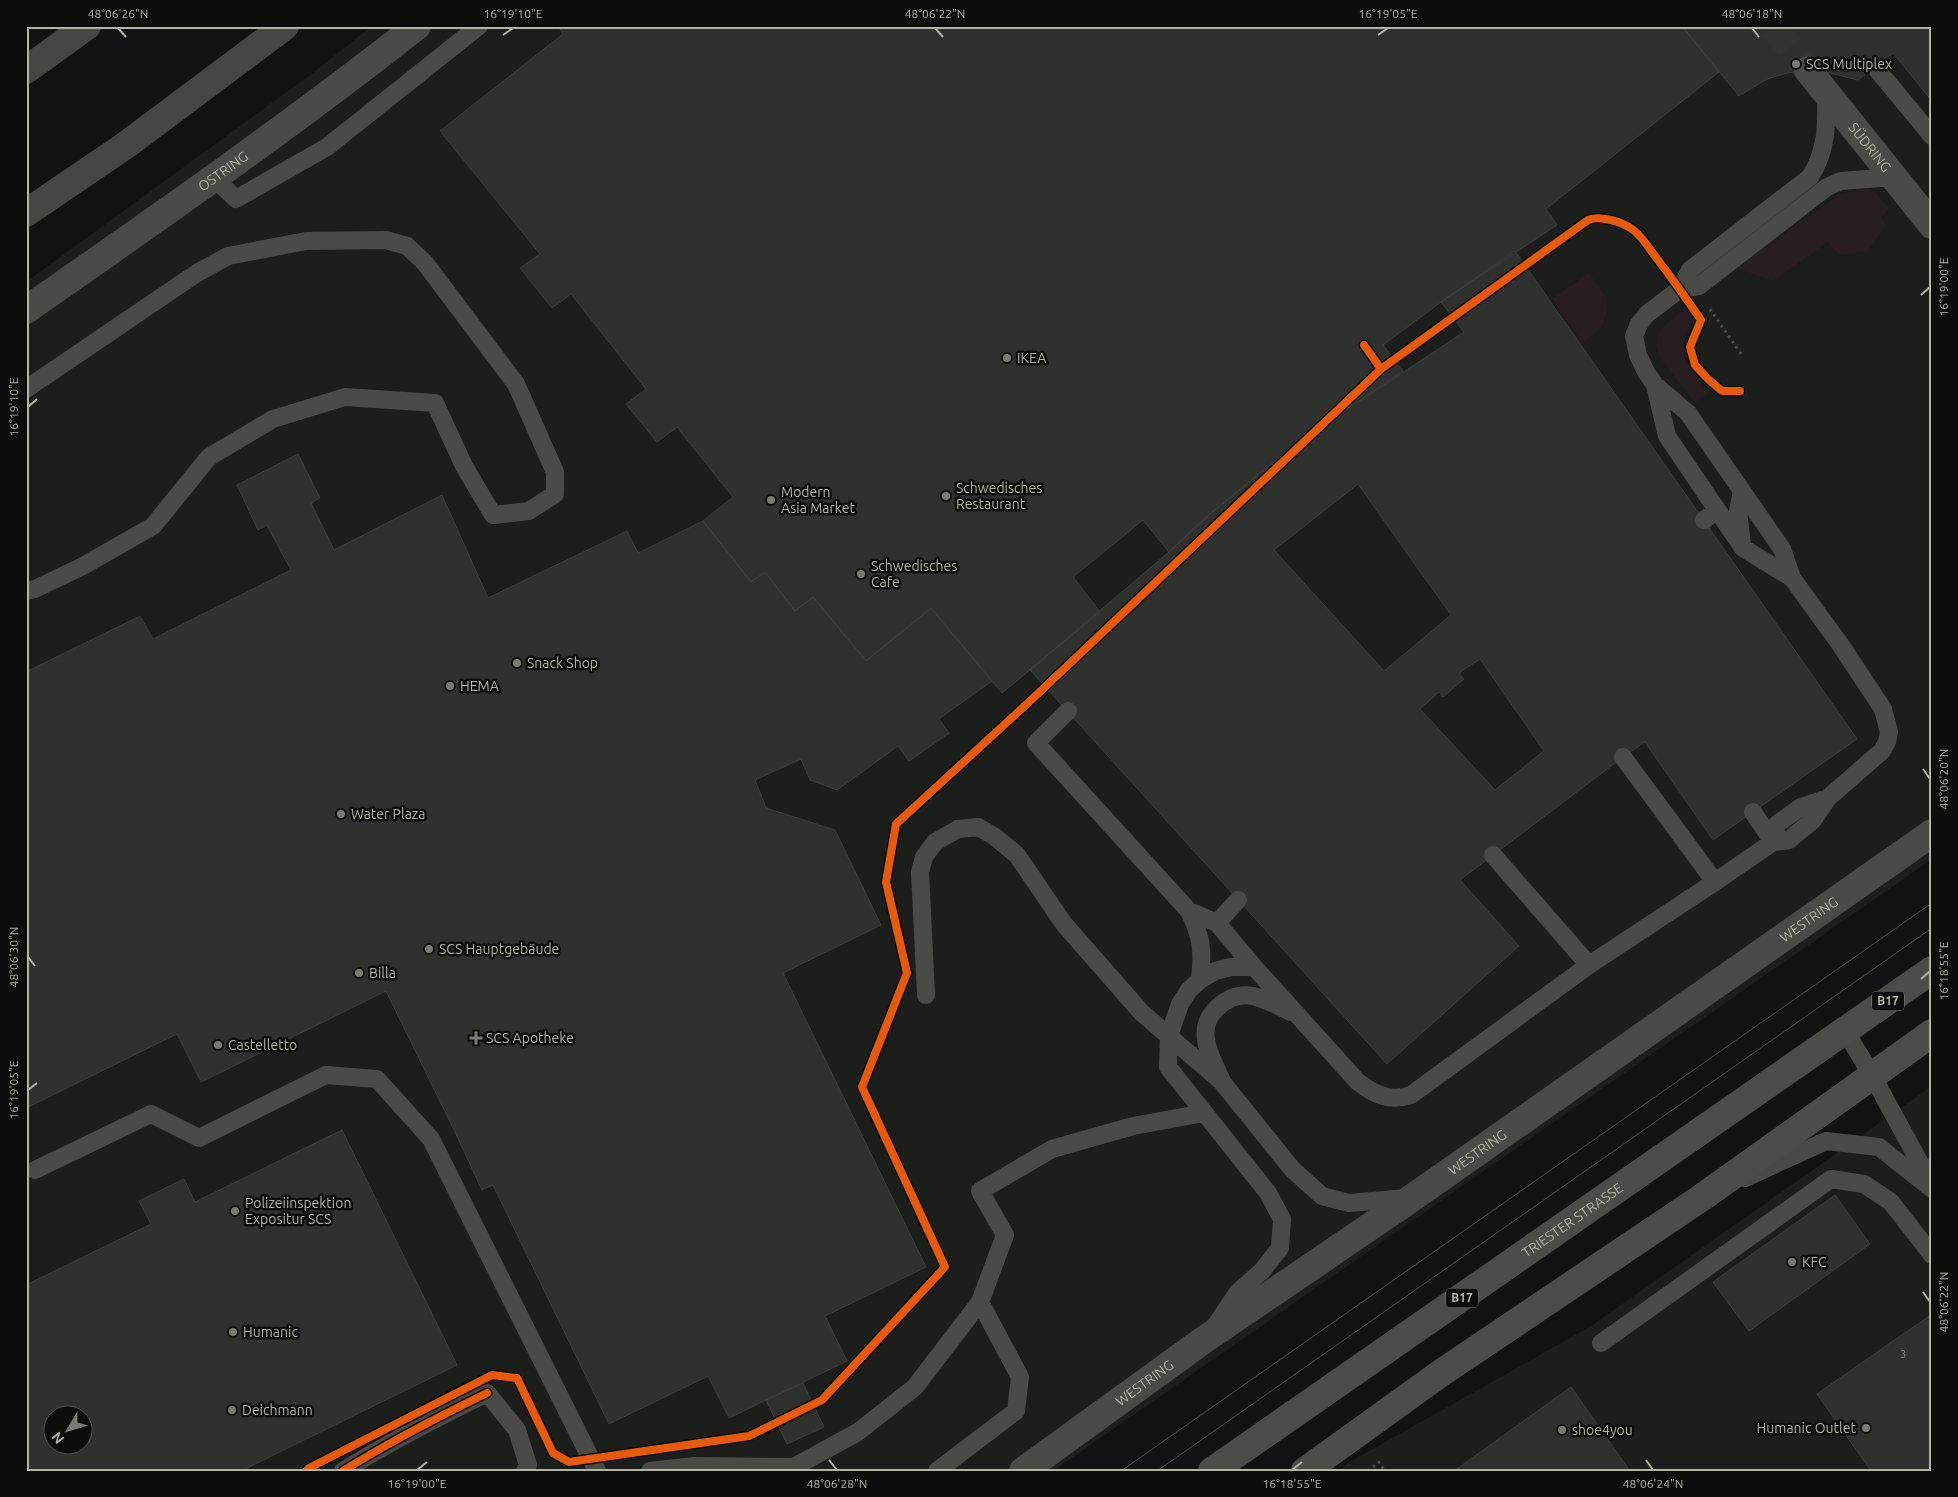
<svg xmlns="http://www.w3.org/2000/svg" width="1958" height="1497" font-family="Ubuntu,sans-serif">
  <rect width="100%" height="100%" fill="#121212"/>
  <path fill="#1c1e1c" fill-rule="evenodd" d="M372,26H1932V859L1053,1471H26V282L314,72ZM52,1414H82V1444H52Z
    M1932,1086V1471H1338L1348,1463L1591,1326Z"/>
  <path fill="#281e22" d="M1867,189L1876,193L1889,208L1881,218L1886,226L1868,250L1839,255L1828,242L1773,281L1736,268L1841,194Z
    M1589,273L1606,297V314L1601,329L1582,342L1552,299Z
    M1685,309L1692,318C1673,350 1689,367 1708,393L1695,403L1661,359L1656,347L1658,335L1662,328Z"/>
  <path fill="#2f312e" stroke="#3e3f3a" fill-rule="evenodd" d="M558,26H1682L1719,72L1546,209L1557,225L1441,302L1383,345L1403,371L1301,440L1211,513L1169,552L1143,520L1073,577L1100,612L1002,693L931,608L866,661L813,597L795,611L765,572L751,582L703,521L733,497L677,427L657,442L626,404L646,389L571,294L552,308L520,268L540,254L440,131L563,34Z
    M1682,26H1932V101L1893,53L1858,80L1830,73L1808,70L1787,73L1767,79L1739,96Z
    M1515,251L1857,739L1713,840L1645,742L1623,757L1460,880L1519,946L1387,1064L1030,670L1169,552L1211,513L1301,440L1464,332L1441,302ZM1358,484L1451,615L1384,671L1274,550ZM1480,659L1544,751L1495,790L1420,709L1439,692L1443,697L1464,679L1459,673Z
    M298,454L320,498L311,503L334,550L442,495L488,598L627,531L638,553L703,521L751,582L765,572L795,611L813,597L866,661L931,608L992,681L939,719L949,733L909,761L898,746L837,790L810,780L801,759L755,780L766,808L835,830L881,925L783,973L926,1267L825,1316L847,1361L729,1418L708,1376L609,1424L493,1185L482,1190L455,1132L386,991L201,1082L177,1034L26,1108V672L140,616L153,639L291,570L267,525L258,530L237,485Z
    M342,1130L457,1365L241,1471H26V1285L151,1224L139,1201L184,1179L195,1202ZM52,1414H82V1444H52Z
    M1835,1195L1870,1244L1749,1331L1713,1282Z
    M1932,1314V1471H1871L1817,1394Z
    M803,1383L824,1427L787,1444L766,1400Z
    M1571,1387L1630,1471H1454Z"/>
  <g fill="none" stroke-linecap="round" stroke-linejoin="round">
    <path stroke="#32332f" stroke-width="28" stroke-dasharray="28 14" stroke-linecap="butt" d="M1772,26L1808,70"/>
    <path stroke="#4b4d47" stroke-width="3" stroke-dasharray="2.5 4" stroke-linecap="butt" d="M1710,309L1741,354
      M1368,1471L1379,1462L1385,1471"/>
    <path stroke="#4a4b46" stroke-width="18" d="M1875,67L1932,136
      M214,178L236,199L327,147L479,26
      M1680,289L1690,270L1810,177C1827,151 1827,123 1826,93
      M1655,385L1667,436L1743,548L1792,578
      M26,389L197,273L228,256L306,241L386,240L407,246L425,263L516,384L555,472V494L529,511L493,515L464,466L435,403L345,397L273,419L209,457L153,526L83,566L35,589L26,591
      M1742,491L1738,511L1742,545
      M1704,520L1716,511
      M1068,711L1036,743L1189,911C1202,937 1203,951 1200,980
      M1623,757L1715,882
      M1753,812L1773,842
      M1773,842L1777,824L1801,807L1828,798
      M1493,855L1589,965
      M1189,911L1217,923L1254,967L1358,1082C1375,1095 1390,1102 1411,1095L1589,965L1715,882L1773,842L1789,840L1813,820L1828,798L1882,751L1887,742L1889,732L1883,709L1840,644L1792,578L1782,549L1742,491L1688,413L1655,385L1646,372L1638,355L1634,336L1639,324L1647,314L1680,289L1699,286L1827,187L1841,181L1893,177
      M1217,923L1238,900
      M926,995L920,872L924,857L935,842L958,829L978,827L994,836L1017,855L1064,924L1142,1013L1222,1082L1292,1169L1322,1196L1349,1203L1407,1198
      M1845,1031L1872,1075L1932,1185
      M1221,1079C1216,1067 1207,1052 1206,1039C1204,1026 1208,1017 1217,1008C1243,984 1263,999 1291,1012
      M35,1170L151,1114L199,1138L326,1075L377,1079L431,1139L597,1471
      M1745,1178L1826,1141L1879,1147L1932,1189
      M1215,1326L1238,1292L1262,1271L1280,1248L1282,1219L1268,1193L1168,1067L1169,1036L1180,1004L1189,990L1200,980L1215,971L1231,967H1254
      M1601,1343L1831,1179L1864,1184L1891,1202L1932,1255
      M343,1471C389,1442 438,1417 487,1393L517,1430L528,1465L525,1471
      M650,1471L694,1466L794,1467L858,1432L915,1387L980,1302L1005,1235L980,1191L1052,1149L1133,1126L1204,1113
      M937,1471L1016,1411L1020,1377L980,1302"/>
    <g stroke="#4a4b46" stroke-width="28">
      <path id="s1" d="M1808,70L1932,225"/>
      <path id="s2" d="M26,310C158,218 290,126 417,26"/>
      <path id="s3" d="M1023,1471L1205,1339L1412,1198L1932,833"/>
    </g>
    <g stroke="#4c4d48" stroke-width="28">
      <path id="s4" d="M1212,1471L1932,970"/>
      <path d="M1305,1471L1441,1373L1704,1196L1932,1033"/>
    </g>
    <path stroke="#464743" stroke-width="28" d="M26,70L87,26
      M26,213L126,145L285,26"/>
    <path stroke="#494a45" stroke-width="1" d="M1121,1471L1932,903
      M1157,1471L1932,928"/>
    <g stroke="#0d0e0c" stroke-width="11">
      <path id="cycleway" d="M1364,345L1381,369L1588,220C1600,215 1622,222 1632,229C1642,236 1648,247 1655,256C1671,277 1686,298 1701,320L1690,347L1695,365L1708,379L1722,391H1740
        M306,1471L309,1468L492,1375L517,1378L553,1453L569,1462L749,1436L822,1400L945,1267L862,1087L907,973L886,882L896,824L1029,702L1381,369
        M343,1471C389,1442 438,1417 487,1393"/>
    </g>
    <use href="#cycleway" stroke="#e8590c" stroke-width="8"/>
  </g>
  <path fill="none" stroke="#b1b5a1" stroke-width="2" d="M118,28L126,37M935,28L943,37M1752,28L1759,37M503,35L513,28M1378,35L1388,28M1921,295L1930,287M28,407L37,399M1923,769L1930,779M28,957L35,966M1921,979L1930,971M28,1090L37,1083M1923,1292L1930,1302M829,1460L837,1470M1646,1460L1653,1470M417,1470L427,1462M1292,1470L1302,1462"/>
  <g fill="#797c6f" stroke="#0d0e0c" stroke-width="2">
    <circle cx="1796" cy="64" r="5"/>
    <circle cx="1007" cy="358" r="5"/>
    <circle cx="946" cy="496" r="5"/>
    <circle cx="771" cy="500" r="5"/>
    <circle cx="861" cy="574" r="5"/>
    <circle cx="517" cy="663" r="5"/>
    <circle cx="450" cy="686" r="5"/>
    <circle cx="341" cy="814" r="5"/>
    <circle cx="429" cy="949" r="5"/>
    <circle cx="359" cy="973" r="5"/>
    <path d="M473.5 1030.5h5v5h5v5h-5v5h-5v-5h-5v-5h5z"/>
    <circle cx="218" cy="1045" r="5"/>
    <circle cx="235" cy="1211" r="5"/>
    <circle cx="1792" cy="1262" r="5"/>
    <circle cx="233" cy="1332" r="5"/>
    <circle cx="232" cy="1410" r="5"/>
    <circle cx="1866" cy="1428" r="5"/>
    <circle cx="1562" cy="1430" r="5"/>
  </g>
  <g text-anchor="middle" stroke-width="5" stroke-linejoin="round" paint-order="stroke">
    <g font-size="11" fill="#909484">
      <text x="1903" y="1358">3</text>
    </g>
    <g fill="#0d0e0c" stroke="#808374" stroke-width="1">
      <rect x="1872" y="991.5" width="32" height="19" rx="4"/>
      <rect x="1446" y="1288.5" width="32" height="19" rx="4"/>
    </g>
    <g font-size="12" font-weight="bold" fill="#b1b5a1">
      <text x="1888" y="1005">B17</text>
      <text x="1462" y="1302">B17</text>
    </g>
    <g font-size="14" fill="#b1b5a1" stroke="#0d0e0c" text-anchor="start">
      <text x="1806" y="69">SCS Multiplex</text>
      <text x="1017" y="363">IKEA</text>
      <text x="956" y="493">Schwedisches<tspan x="956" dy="16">Restaurant</tspan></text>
      <text x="781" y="497">Modern<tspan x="781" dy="16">Asia Market</tspan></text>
      <text x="871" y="571">Schwedisches<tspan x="871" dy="16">Cafe</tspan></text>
      <text x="527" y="668">Snack Shop</text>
      <text x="460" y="691">HEMA</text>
      <text x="351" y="819">Water Plaza</text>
      <text x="439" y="954">SCS Hauptgebäude</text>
      <text x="369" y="978">Billa</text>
      <text x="486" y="1043">SCS Apotheke</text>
      <text x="228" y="1050">Castelletto</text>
      <text x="245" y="1208">Polizeiinspektion<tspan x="245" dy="16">Expositur SCS</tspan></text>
      <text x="1802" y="1267">KFC</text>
      <text x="243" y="1337">Humanic</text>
      <text x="242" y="1415">Deichmann</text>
      <text x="1856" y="1433" text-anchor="end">Humanic Outlet</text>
      <text x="1572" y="1435">shoe4you</text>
    </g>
    <g font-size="14" fill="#b1b5a1" stroke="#0d0e0c">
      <text dy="5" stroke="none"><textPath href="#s1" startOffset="99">SÜDRING</textPath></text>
      <text dy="5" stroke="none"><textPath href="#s2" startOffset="241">OSTRING</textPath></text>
      <text dy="5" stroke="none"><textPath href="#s3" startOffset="960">WESTRING</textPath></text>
      <text dy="5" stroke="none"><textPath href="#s3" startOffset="555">WESTRING</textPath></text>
      <text dy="5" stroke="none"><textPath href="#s4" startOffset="439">TRIESTER STRASSE</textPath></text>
      <text dy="5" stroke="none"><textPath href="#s3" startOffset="150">WESTRING</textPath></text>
    </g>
  </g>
  <rect width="1958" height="1497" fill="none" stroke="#0d0e0c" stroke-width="55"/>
  <g transform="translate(68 1430) rotate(232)"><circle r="24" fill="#0d0e0c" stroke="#4f5148"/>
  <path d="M0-4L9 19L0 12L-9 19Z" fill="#797c6f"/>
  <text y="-8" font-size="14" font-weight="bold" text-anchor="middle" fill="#b1b5a1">N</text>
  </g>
  <rect x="28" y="28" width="1902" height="1442" fill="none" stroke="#b1b5a1" stroke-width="2"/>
  <g font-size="12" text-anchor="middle" fill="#b1b5a1">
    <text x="118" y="18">48°06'26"N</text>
    <text x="513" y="18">16°19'10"E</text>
    <text x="935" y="18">48°06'22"N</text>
    <text x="1388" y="18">16°19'05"E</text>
    <text x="1752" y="18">48°06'18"N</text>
    <text transform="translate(1944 287) rotate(-90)" y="4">16°19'00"E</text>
    <text transform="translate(14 407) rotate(-90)" y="4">16°19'10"E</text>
    <text transform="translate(1944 779) rotate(-90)" y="4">48°06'20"N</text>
    <text transform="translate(14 957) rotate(-90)" y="4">48°06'30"N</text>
    <text transform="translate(1944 971) rotate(-90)" y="4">16°18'55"E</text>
    <text transform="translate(14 1090) rotate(-90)" y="4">16°19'05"E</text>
    <text transform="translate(1944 1302) rotate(-90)" y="4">48°06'22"N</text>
    <text x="417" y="1488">16°19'00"E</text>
    <text x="837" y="1488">48°06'28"N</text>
    <text x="1292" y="1488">16°18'55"E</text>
    <text x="1653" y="1488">48°06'24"N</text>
  </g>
</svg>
